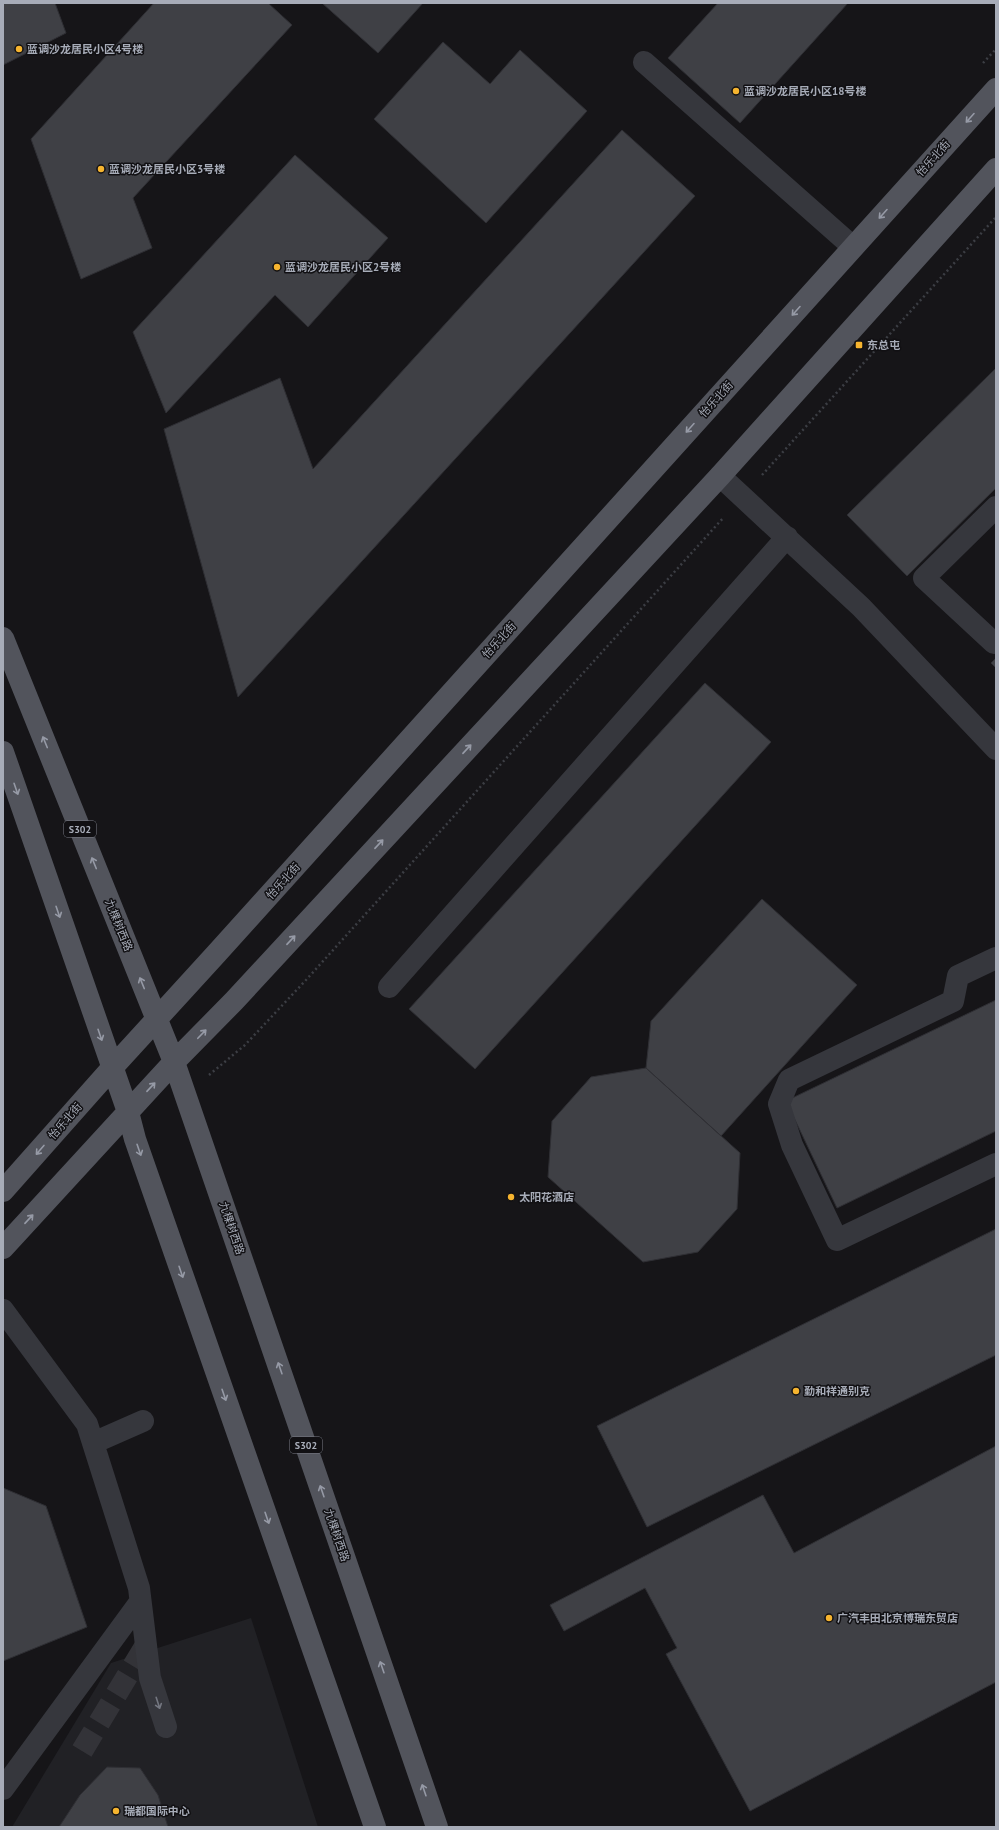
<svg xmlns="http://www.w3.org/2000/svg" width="999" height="1830" font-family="'PT Sans','Noto Sans SC',sans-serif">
  <rect width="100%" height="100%" fill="#161518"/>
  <path fill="#212125" d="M251,1618L318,1827H12L111,1663Z"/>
  <path fill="#3f4045" stroke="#2f2f34" d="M3,3H55L66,33L3,65Z
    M154,3H268L292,25L133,198L152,248L81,279L31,139Z
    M322,3H423L378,53Z
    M718,3H848L740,123L668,58Z
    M443,42L490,84L520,50L587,111L486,223L374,119Z
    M622,130L695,196L238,697L164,429L280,378L313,469Z
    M295,155L388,238L308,327L275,295L166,413L133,332Z
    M996,368V488L907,576L847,515Z
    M996,658V668L991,663Z
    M705,683L771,742L475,1069L409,1009Z
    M762,899L857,985L721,1136L646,1068L651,1021Z
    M996,1000V1131L837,1208L786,1101Z
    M646,1068L740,1153L737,1209L698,1252L643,1262L548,1177L552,1121L591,1077Z
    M996,1229V1355L647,1527L597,1426Z
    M996,1446V1682L750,1811L666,1654L677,1648L645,1588L564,1631L550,1605L763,1495L794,1553Z
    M3,1488L46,1506L87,1627L3,1661Z
    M107,1767L140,1768L158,1795L168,1827H59L80,1795Z"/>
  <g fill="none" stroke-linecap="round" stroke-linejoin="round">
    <path stroke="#333338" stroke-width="22" stroke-dasharray="22 11" stroke-linecap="butt" d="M82,1751L146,1645"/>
    <path stroke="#3c3e44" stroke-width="2.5" stroke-dasharray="2 3" stroke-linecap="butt" d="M983,63L996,49
      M762,475L996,217
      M209,1075L245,1045L306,980L724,517"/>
    <path stroke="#36373d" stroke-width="22" d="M644,62L853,247
      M720,476L861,607L996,749
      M996,507L924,578L994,643L996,641
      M996,958L958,976L953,1001L789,1080L779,1104L792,1145L837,1240L996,1164
      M389,987L787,537
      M3,1310L87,1424L139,1588L150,1678L166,1727
      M93,1443L143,1421
      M3,1789L140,1602"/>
    <path stroke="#52545c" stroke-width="22" d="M3,638L174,1062L437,1827
      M3,752L128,1112L135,1139L375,1827
      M3,1191L112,1068L217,953L996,89
      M3,1248L174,1062L234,1001L720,476L996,169"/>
  </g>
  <defs><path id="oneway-shaft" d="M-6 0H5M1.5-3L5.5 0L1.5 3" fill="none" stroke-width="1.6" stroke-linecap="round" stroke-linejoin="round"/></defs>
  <g stroke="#969aa6">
    <use href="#oneway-shaft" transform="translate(970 118) rotate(132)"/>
    <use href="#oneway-shaft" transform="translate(883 214) rotate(132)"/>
    <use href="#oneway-shaft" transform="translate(796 311) rotate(132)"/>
    <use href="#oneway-shaft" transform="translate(690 428) rotate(132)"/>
    <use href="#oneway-shaft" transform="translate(45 742) rotate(-112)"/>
    <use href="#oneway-shaft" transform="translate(467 749) rotate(-47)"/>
    <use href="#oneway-shaft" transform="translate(16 789) rotate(71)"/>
    <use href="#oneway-shaft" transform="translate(379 844) rotate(-47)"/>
    <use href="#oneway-shaft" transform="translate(94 863) rotate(-112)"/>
    <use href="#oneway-shaft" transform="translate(58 912) rotate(71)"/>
    <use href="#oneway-shaft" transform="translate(291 940) rotate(-47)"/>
    <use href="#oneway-shaft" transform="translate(142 983) rotate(-112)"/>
    <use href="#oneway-shaft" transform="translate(202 1034) rotate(-46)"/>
    <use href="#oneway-shaft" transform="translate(100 1035) rotate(71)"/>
    <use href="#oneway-shaft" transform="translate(151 1087) rotate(-47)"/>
    <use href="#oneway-shaft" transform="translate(40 1150) rotate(131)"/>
    <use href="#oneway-shaft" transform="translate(139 1150) rotate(71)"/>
    <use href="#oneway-shaft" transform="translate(29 1219) rotate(-47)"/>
    <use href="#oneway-shaft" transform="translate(181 1272) rotate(71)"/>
    <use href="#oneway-shaft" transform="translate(280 1368) rotate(-109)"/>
    <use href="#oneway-shaft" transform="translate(224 1395) rotate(71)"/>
    <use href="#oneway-shaft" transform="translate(322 1491) rotate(-109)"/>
    <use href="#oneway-shaft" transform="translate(267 1518) rotate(71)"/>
    <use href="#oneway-shaft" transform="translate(382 1667) rotate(-109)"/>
    <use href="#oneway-shaft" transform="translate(424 1790) rotate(-109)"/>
  </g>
  <use stroke="#747781" href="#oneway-shaft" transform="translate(158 1703) rotate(72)"/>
  <g fill="#f6b42f" stroke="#111013" stroke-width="1.5">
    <circle cx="19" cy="49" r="4"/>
    <circle cx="736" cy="91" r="4"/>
    <circle cx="101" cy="169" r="4"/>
    <circle cx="277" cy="267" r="4"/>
    <rect x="855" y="341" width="8" height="8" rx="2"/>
    <circle cx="511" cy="1197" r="4"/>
    <circle cx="796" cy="1391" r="4"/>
    <circle cx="829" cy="1618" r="4"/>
    <circle cx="116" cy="1811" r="4"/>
  </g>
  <g text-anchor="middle" stroke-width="3" stroke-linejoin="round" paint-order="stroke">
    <g fill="#111013" stroke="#7a7d86" stroke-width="1">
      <rect x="64" y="821" width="32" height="16" rx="3"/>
      <rect x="290" y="1437" width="32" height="16" rx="3"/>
    </g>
    <g font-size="10" font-weight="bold" fill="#a7acb8">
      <text x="80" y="833">S302</text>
      <text x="306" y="1449">S302</text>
    </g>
    <g font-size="11" font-weight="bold" fill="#a7acb8" stroke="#111013" text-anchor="start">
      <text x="27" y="53">蓝调沙龙居民小区4号楼</text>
      <text x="744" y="95">蓝调沙龙居民小区18号楼</text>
      <text x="109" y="173">蓝调沙龙居民小区3号楼</text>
      <text x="285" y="271">蓝调沙龙居民小区2号楼</text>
      <text x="867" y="349">东总屯</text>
      <text x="519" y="1201">太阳花酒店</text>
      <text x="804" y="1395">勤和祥通别克</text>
      <text x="837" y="1622">广汽丰田北京博瑞东贸店</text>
      <text x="124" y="1815">瑞都国际中心</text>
    </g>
    <g font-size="11" fill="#a7acb8" stroke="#111013">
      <text transform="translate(933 158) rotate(-48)" y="4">怡乐北街</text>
      <text transform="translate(716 399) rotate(-48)" y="4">怡乐北街</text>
      <text transform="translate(499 640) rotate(-48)" y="4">怡乐北街</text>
      <text transform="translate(283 881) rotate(-48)" y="4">怡乐北街</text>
      <text transform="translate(119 925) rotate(68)" y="4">九棵树西路</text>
      <text transform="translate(65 1121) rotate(-49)" y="4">怡乐北街</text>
      <text transform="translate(232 1228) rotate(71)" y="4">九棵树西路</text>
      <text transform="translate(337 1535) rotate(71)" y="4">九棵树西路</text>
    </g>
  </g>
  <rect width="999" height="1830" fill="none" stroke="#a7acb8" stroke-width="8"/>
</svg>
